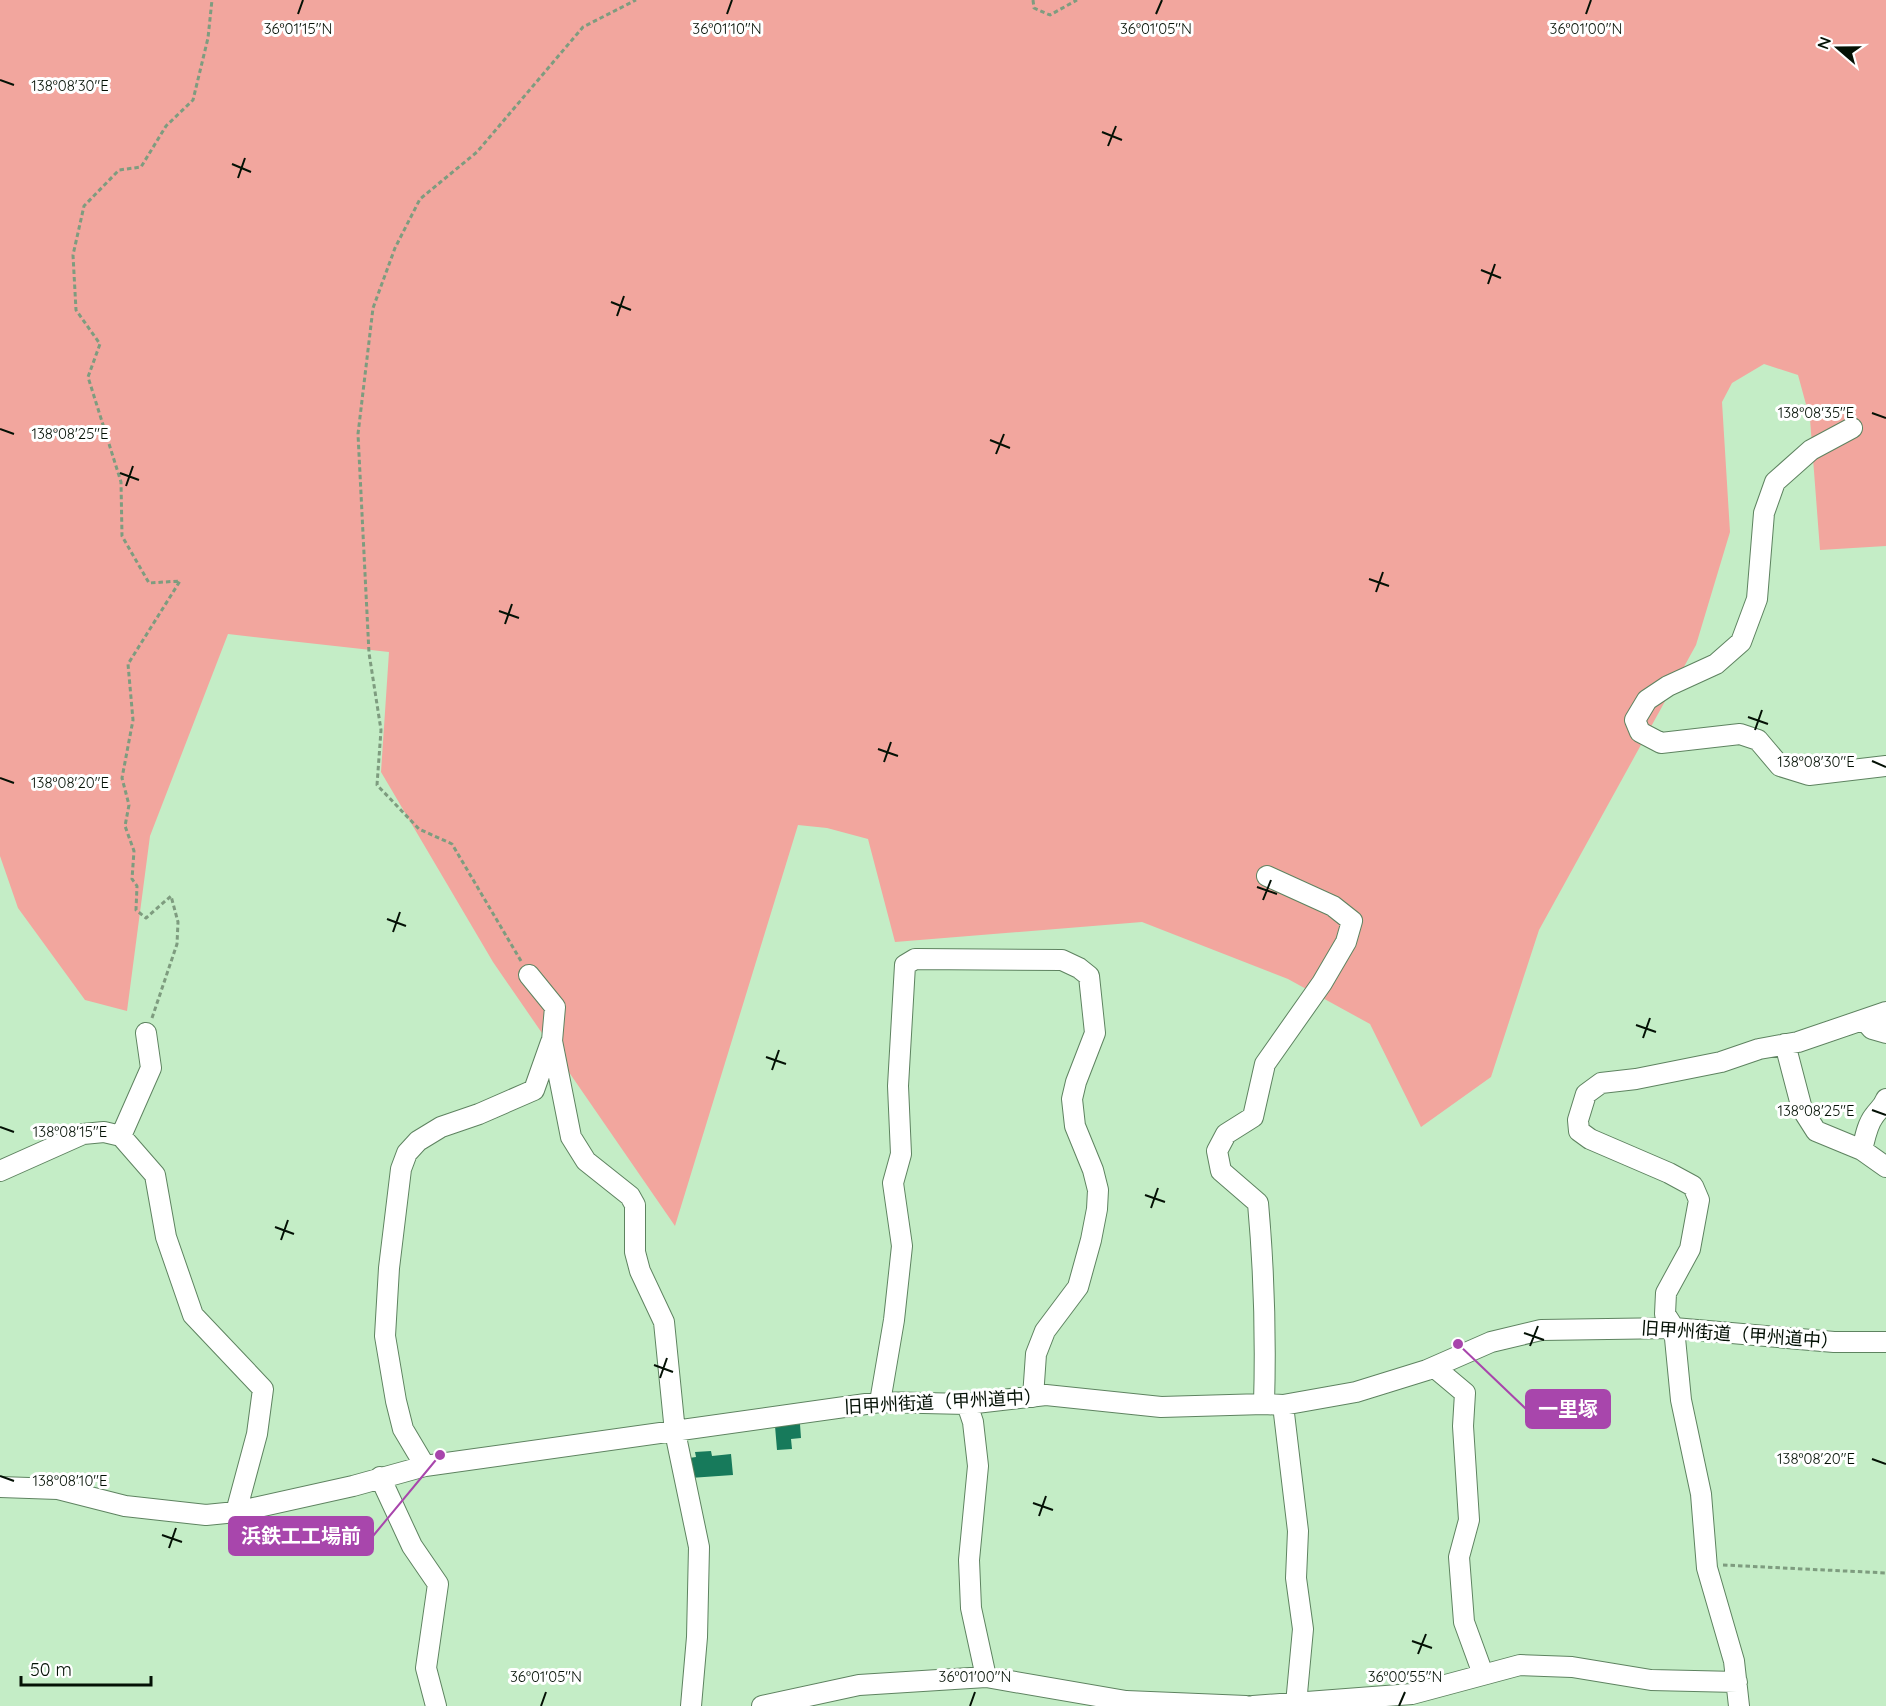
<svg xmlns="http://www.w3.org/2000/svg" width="1886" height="1706" font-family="Quicksand,'Noto Sans JP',sans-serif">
  <rect width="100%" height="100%" fill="#c4edc6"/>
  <path fill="#f2a69e" d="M0,0H1886V546L1820,550L1810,419L1798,375L1764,364L1732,383L1722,402L1730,532L1696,645L1539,930L1491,1077L1421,1127L1370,1024L1288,979L1142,922L895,942L868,839L827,828L798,825L675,1226L493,962L381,772L389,652L228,634L150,836L127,1011L85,1000L18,908L0,856Z"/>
  <path fill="#177a5b" d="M800,1424L801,1438L791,1439L792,1449L777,1450L775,1426Z
    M711,1451L712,1456L731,1454L733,1475L690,1478L689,1458L696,1457L695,1452Z"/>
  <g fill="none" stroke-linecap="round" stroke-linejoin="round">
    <g stroke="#5e8360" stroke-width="22">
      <path id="minor" d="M1852,428L1811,450L1775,482L1764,513L1757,599L1741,642L1716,664L1668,686L1647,700L1635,720L1640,732L1661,743L1740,734L1758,740L1780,766L1809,775L1886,766
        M529,975L555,1007L552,1041L571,1137L586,1161L630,1196L635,1205V1252L640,1271L664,1322L675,1432L699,1547L697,1637L691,1706
        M1865,1021L1872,1029L1886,1033
        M1785,1044L1802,1109L1816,1131L1862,1150L1886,1167
        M121,1136L151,1068L146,1033
        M1862,1150C1865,1138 1867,1125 1874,1116C1879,1109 1883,1107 1886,1099
        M0,1171L83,1134L104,1132L121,1136L155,1175L166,1237L193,1315L263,1389L257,1434L236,1512
        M1434,1367L1465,1393L1463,1426L1469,1520L1459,1557L1464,1622L1483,1674
        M880,1402L894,1320L902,1246L893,1183L901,1154L898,1086L905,965L915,959L1062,960L1079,968L1089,976L1095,1033L1076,1082L1072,1099L1075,1126L1093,1170L1098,1190L1097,1209L1091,1240L1078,1287L1045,1331L1036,1354L1033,1397
        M967,1404L973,1422L978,1466L969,1560L971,1608L986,1677
        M1264,1404C1266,1337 1264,1270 1258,1203L1221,1171L1217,1151L1226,1134L1253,1117L1265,1064L1322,983L1346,942L1352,921L1333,906L1267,876
        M1283,1405L1298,1531L1296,1578L1303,1629L1296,1704
        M425,1466L403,1429L396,1401L385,1336L389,1268L401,1169L407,1153L418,1141L441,1127L479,1114L534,1090L551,1042
        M380,1477L412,1546L438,1584L426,1668L436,1706
        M0,1487L58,1489L125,1506L206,1515L236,1512L353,1486L425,1466L880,1402L967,1404L1046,1395L1161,1407L1264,1404L1283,1405L1356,1392L1427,1370L1491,1342L1541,1330L1674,1328L1834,1342H1886
        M762,1706L859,1685L986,1677L1126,1701L1246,1706
        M1253,1706L1412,1694L1520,1665L1572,1667L1651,1680L1737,1682
        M1739,1706L1734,1661L1707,1568L1701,1494L1681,1400L1674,1328L1665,1314L1666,1293L1690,1249L1699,1200L1693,1186L1669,1173L1590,1139L1579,1131L1578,1120L1586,1094L1601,1083L1636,1079L1721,1062L1759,1049L1798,1042L1886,1012"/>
    </g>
    <path stroke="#7e9c7f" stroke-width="3" stroke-dasharray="4.5 3" stroke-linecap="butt" d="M1033,0L1034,8L1050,15L1077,0
      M521,961L452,844L419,829L377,785L381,730L369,653L358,434L373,308L395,248L420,199L477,152L583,27L636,0
      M152,1018L177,944L178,922L171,896L146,918L136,910L137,886L132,879L134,851L125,826L129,805L122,778L133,720L128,664L180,581L149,583L122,536L121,482L88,377L100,344L76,310L73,255L84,206L119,170L141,167L166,126L193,100L208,38L212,0
      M1723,1565L1886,1573"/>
    <use href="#minor" stroke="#fff" stroke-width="20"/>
  </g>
  <path fill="none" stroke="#041105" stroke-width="2" d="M298,14L303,0M727,14L732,0M1156,14L1162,0M1586,14L1591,0M0,80L14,85M1102,132L1122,140M1108,146L1116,126M232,164L251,172M238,178L245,158M1481,270L1501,278M1488,284L1495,264M611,302L631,310M617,316L624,296M1872,413L1886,418M0,429L14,434M990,440L1010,448M996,454L1004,434M120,473L139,480M126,486L133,466M1369,579L1389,586M1376,592L1383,572M499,611L519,618M505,624L512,604M1748,717L1768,724M1755,730L1762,710M878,749L898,756M1872,761L1886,767M884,762L891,742M0,778L14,783M1257,887L1277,894M1263,900L1271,880M387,919L406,926M393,932L400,912M1636,1025L1656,1032M1643,1038L1650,1018M766,1057L786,1064M772,1070L779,1050M1872,1110L1886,1115M0,1127L14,1132M1145,1195L1165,1202M1151,1208L1158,1188M275,1227L294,1234M281,1240L288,1220M1524,1333L1544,1340M1530,1346L1538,1326M654,1365L673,1372M660,1378L667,1358M1872,1459L1886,1464M0,1476L14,1481M1033,1503L1053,1510M1039,1516L1046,1496M162,1535L182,1542M169,1548L176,1528M1412,1641L1432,1648M1418,1654L1426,1634M541,1706L546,1692M970,1706L975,1692M1399,1706L1405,1692"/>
  <g text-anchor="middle" stroke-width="6" stroke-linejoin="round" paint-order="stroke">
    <g font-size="18" fill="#041105" stroke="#fff">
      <text transform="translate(1740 1335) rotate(4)" y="6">旧甲州街道（甲州道中）</text>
      <text transform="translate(943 1402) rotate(-3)" y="6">旧甲州街道（甲州道中）</text>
    </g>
  </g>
  <g font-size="15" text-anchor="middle" fill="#041105" stroke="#fff" stroke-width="6" stroke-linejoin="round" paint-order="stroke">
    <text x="298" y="34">36°01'15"N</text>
    <text x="727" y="34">36°01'10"N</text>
    <text x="1156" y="34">36°01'05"N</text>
    <text x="1586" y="34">36°01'00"N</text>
    <text x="70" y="91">138°08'30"E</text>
    <text x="1816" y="418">138°08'35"E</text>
    <text x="70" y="439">138°08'25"E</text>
    <text x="1816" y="767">138°08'30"E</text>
    <text x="70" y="788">138°08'20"E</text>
    <text x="1816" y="1116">138°08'25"E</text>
    <text x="70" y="1137">138°08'15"E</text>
    <text x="1816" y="1464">138°08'20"E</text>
    <text x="70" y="1486">138°08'10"E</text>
    <text x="546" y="1682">36°01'05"N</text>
    <text x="975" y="1682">36°01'00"N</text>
    <text x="1405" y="1682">36°00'55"N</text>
  </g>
  <path fill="none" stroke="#a846ac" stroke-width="2" d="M1458 1344L1526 1409M440 1455L373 1536"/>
  <g fill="#a846ac" stroke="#fff" stroke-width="2">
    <circle cx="1458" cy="1344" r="6"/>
    <circle cx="440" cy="1455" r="6"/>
  </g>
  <g fill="#a846ac" stroke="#a846ac" stroke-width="2">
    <rect x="1526" y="1390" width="84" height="38" rx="6"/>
    <rect x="229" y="1517" width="144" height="38" rx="6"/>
  </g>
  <g font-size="20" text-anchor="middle" font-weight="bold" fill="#fff">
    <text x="1568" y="1416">一里塚</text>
    <text x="301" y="1543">浜鉄工工場前</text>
  </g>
  <g transform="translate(1838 48) rotate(290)" stroke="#ffffff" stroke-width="4.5" paint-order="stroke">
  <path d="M0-4.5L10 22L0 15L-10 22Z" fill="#041105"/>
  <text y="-9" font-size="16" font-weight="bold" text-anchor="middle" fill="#041105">N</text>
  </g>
  <path d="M21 1676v9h130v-9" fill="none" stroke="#041105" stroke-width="3"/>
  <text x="30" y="1676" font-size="18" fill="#041105" stroke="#ffffff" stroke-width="4.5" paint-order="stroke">50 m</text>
</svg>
